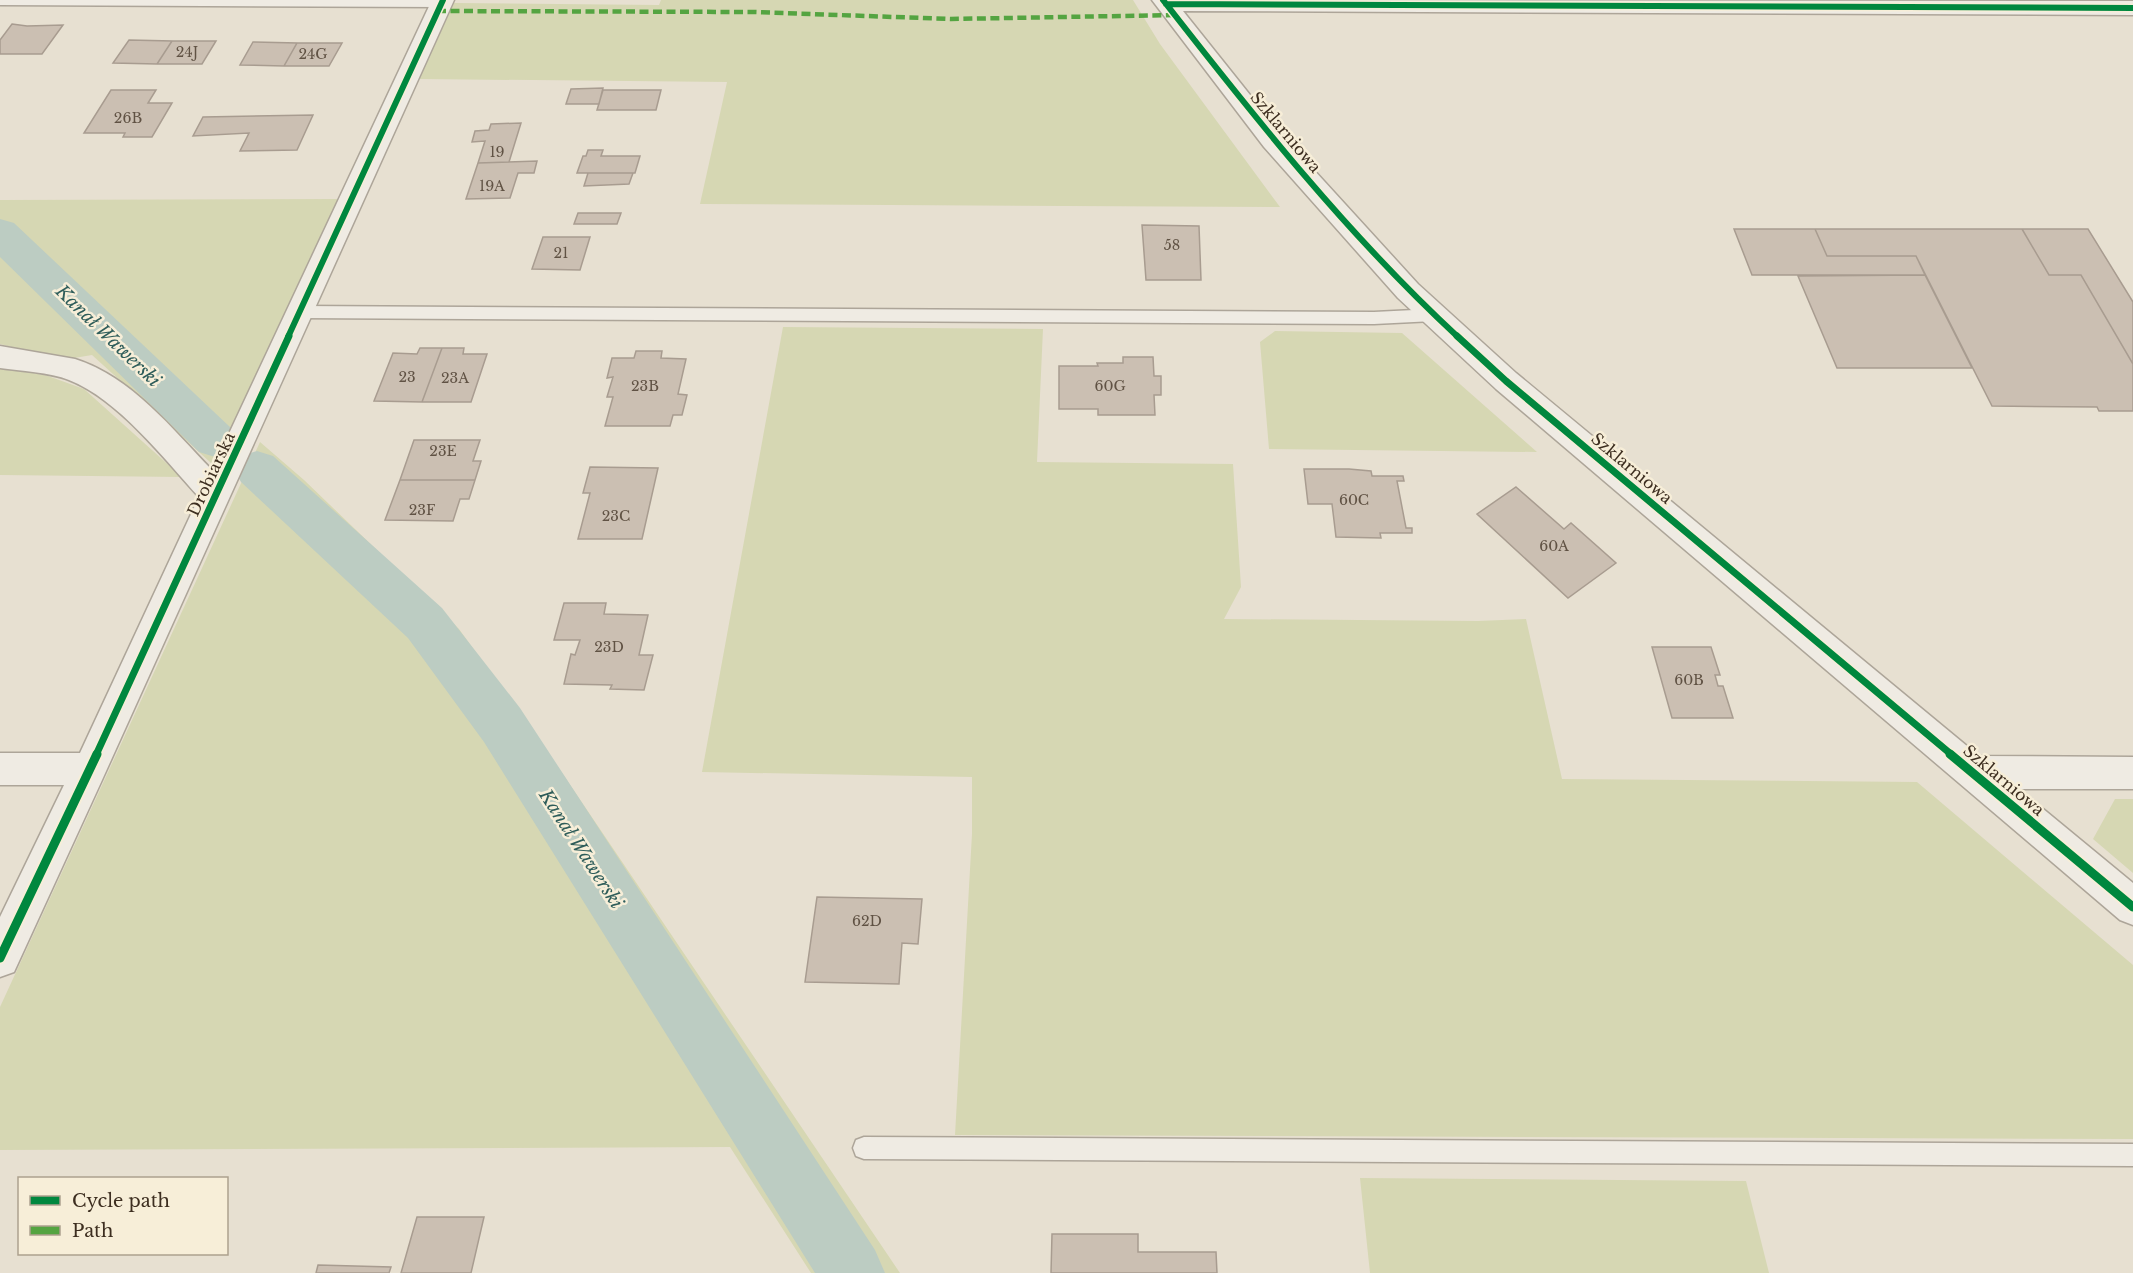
<svg xmlns="http://www.w3.org/2000/svg" width="2133" height="1273" font-family="'Libre Baskerville',serif">
  <rect width="100%" height="100%" fill="#e7e0d1"/>
  <path fill="#d6d7b3" d="M661,0H1133L1160,44L1280,207L700,204L727,82L419,79L454,3L659,5Z
    M341,199L229,432L211,463L92,355L62,360L0,344V200Z
    M783,327L1043,329L1037,462L1233,464L1241,587L1224,619L1478,621L1526,619L1562,779L1917,782L2133,965V1139L955,1135L972,834V777L702,772Z
    M1275,331L1402,333L1537,452L1269,449L1260,342Z
    M0,366L48,376L84,389L182,477L0,475Z
    M260,442L304,480L459,629L560,770L900,1273H811L730,1147L0,1150V1007Z
    M2115,799H2133V873L2093,839Z
    M1360,1178L1746,1181L1769,1273H1370Z"/>
  <g fill="none" stroke-linecap="round" stroke-linejoin="round">
    <path fill="#bcccc2" fill-rule="evenodd" d="M0,219L14,223L231,428L237,440L231,452L215,457L199,452L0,257Z
      M257,451L273,456L442,608L520,708L875,1250L885,1273H815L484,742L408,638L241,482L234,469L241,456Z"/>
  </g>
  <path fill="#cbbfb2" stroke="#a89c90" stroke-width="1.5" d="M12,24L27,26L63,25L42,54H0V40Z
    M129,40L172,41L157,64L113,63Z
    M172,41H216L202,64H157Z
    M253,42L297,43L284,66L240,65Z
    M297,43H342L329,66H284Z
    M603,88L599,104H566L571,89Z
    M111,90H156L148,103H172L152,137H123L125,133H84Z
    M603,90H661L656,110H597Z
    M313,115L297,150L240,151L249,133L193,136L203,117Z
    M521,123L509,162L478,163L485,141L472,142L475,131L489,130L491,124Z
    M588,150H603L601,156H640L635,173H577L583,156H586Z
    M537,161L534,173H518L510,198L466,199L478,163Z
    M588,173H633L629,184L584,186Z
    M578,213H621L617,224H574Z
    M1142,225L1199,226L1201,280H1146Z
    M1734,229H1815L1827,256H1916L1925,275H1752Z
    M1815,229H2022L2049,275H2081L2133,364V411H2099L2097,407L1992,406L1916,256H1827Z
    M2022,229H2088L2133,302V364L2081,275H2049Z
    M543,237H590L580,270L532,269Z
    M1925,275L1972,368H1837L1798,276Z
    M420,348H442L422,402L374,401L393,353L417,354Z
    M442,348H464L463,354H487L471,402H422Z
    M636,351H662L661,358L686,359L678,394L687,395L682,415H673L670,426H605L613,397H607L613,377L607,378L612,358H634Z
    M1123,357H1153L1154,376H1161V395H1154L1155,415H1098V409H1059V366H1098L1097,363H1123Z
    M414,440H480L473,461H481L475,480H400Z
    M590,467L658,468L642,539H578L590,493H583Z
    M1304,469H1349L1371,471L1372,476H1403L1404,481H1397L1406,528H1412V533H1380L1381,538L1336,537L1332,504H1308Z
    M400,480H475L469,499H460L453,521L385,520Z
    M1516,487L1564,529L1571,523L1616,563L1568,598L1477,514Z
    M564,603H606L604,614L648,615L639,655H653L644,690L610,689L612,685L564,684L571,654L575,655L580,640H554Z
    M1652,647H1711L1720,675H1715L1718,686H1723L1733,718H1672Z
    M817,897L922,899L918,944L902,943L899,984L805,982Z
    M417,1217H484L471,1273H401Z
    M1052,1234H1138V1252H1216L1217,1273H1051Z
    M318,1265L391,1267L389,1273H316Z"/>
  <g fill="none" stroke-linecap="round" stroke-linejoin="round">
    <g stroke="#ada599" stroke-width="3">
      <path id="service" d="M0,0H444L447,3L441,7L0,5Z
        M300,306L1374,312L1434,309L1439,311L1442,315L1439,319L1434,321L1374,324L300,318L295,316L292,312L295,308Z
        M864,1137L2133,1144V1166L864,1159L856,1156L853,1148L856,1140Z"/>
    </g>
    <g stroke="#ada599" stroke-width="3">
      <path id="minor" d="M432,0H454L102,780L14,972L0,977V917L64,785H0V753H80L199,497C164,459 118,399 69,380C50,372 20,371 0,368V346L75,359C132,377 172,429 212,470Z
        M1152,0L2133,1V15L1183,11L1282,135L1418,284L1516,373L1979,756L2133,757V789H2019L2133,883V925L2120,920L1496,389L1398,298L1264,147Z"/>
    </g>
    <use href="#service" fill="#efebe3" fill-rule="evenodd"/>
    <use href="#minor" fill="#efebe3" fill-rule="evenodd"/>
    <path stroke="#54a441" stroke-width="4.5" stroke-dasharray="9 4.5" stroke-linecap="butt" d="M437,11L754,12L951,19L1175,15"/>
    <g stroke="#f7eed8" stroke-width="9">
      <path id="cycleway-far2" d="M1163,0C1255,118 1348,235 1458,337
        M1166,4L2133,8
        M288,337L443,0"/>
    </g>
    <g stroke="#f7eed8" stroke-width="10">
      <path id="cycleway-far1" d="M1457,336L1506,381L1952,755
        M96,755L289,336"/>
    </g>
    <g stroke="#f7eed8" stroke-width="13">
      <path id="cycleway" d="M1950,754L2133,907
        M0,958L97,754"/>
    </g>
    <use href="#cycleway-far2" stroke="#00873e" stroke-width="6"/>
    <use href="#cycleway-far1" stroke="#00873e" stroke-width="7"/>
    <use href="#cycleway" stroke="#00873e" stroke-width="9"/>
  </g>
  <g text-anchor="middle" stroke-width="5" stroke-linejoin="round" paint-order="stroke">
    <g font-size="14" fill="#605244">
      <text x="187" y="57">24J</text>
      <text x="313" y="59">24G</text>
      <text x="128" y="123">26B</text>
      <text x="497" y="157">19</text>
      <text x="492" y="191">19A</text>
      <text x="1172" y="250">58</text>
      <text x="561" y="258">21</text>
      <text x="407" y="382">23</text>
      <text x="455" y="383">23A</text>
      <text x="645" y="391">23B</text>
      <text x="1110" y="391">60G</text>
      <text x="443" y="456">23E</text>
      <text x="1354" y="505">60C</text>
      <text x="422" y="515">23F</text>
      <text x="616" y="521">23C</text>
      <text x="1554" y="551">60A</text>
      <text x="609" y="652">23D</text>
      <text x="1689" y="685">60B</text>
      <text x="867" y="926">62D</text>
    </g>
    <g font-size="16" fill="#3d2e20" stroke="#f7eed8">
      <text transform="translate(1286 132) rotate(50)" y="6">Szklarniowa</text>
      <text transform="translate(1632 468) rotate(40)" y="6">Szklarniowa</text>
      <text transform="translate(211 474) rotate(-65)" y="6">Drobiarska</text>
      <text transform="translate(2004 780) rotate(40)" y="6">Szklarniowa</text>
    </g>
    <g font-size="18" font-style="italic" fill="#2f5d5a" stroke="#f7eed8">
      <text transform="translate(108 336) rotate(44)" y="6">Kanał Wawerski</text>
      <text transform="translate(581 849) rotate(57)" y="6">Kanał Wawerski</text>
    </g>
  </g>
  <rect x="18" y="1177" width="210" height="78" fill="#f7eed8" stroke="#ada18e" stroke-width="1.5"/>
  <rect x="30" y="1196" width="30" height="9" fill="#00873e" stroke="#ada18e" stroke-width="1.5"/>
  <text x="72" y="1207" font-size="18" fill="#3d2e20">Cycle path</text>
  <rect x="30" y="1226" width="30" height="9" fill="#54a441" stroke="#ada18e" stroke-width="1.5"/>
  <text x="72" y="1237" font-size="18" fill="#3d2e20">Path</text>
</svg>
